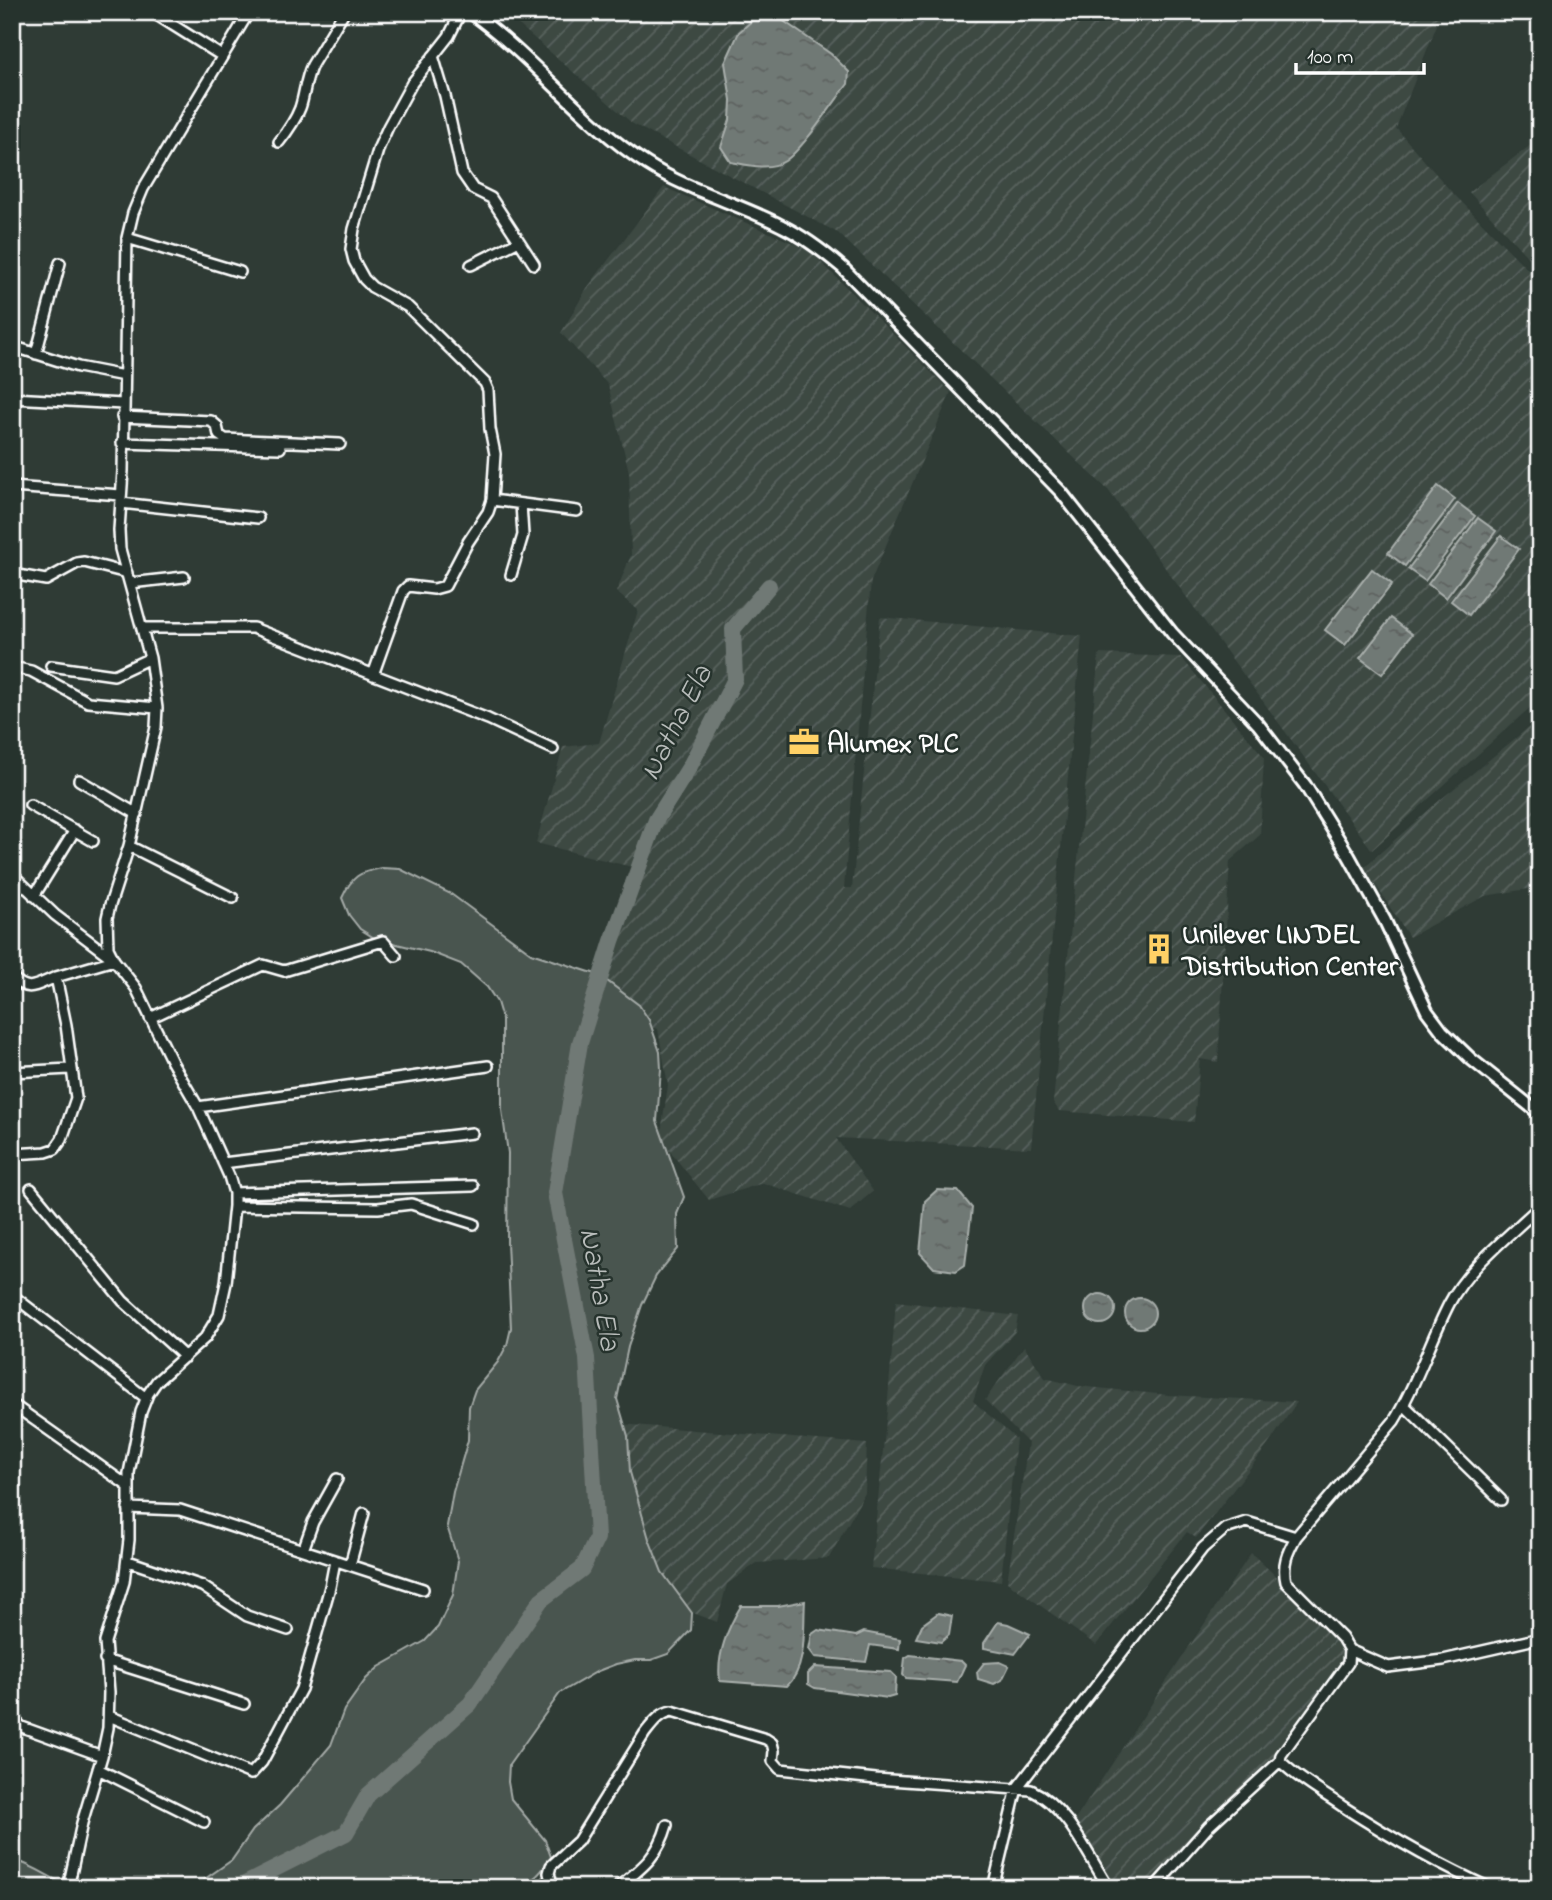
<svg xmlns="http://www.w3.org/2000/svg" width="1552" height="1900" font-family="'Indie Flower',sans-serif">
  <defs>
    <pattern id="industrial-furrows" width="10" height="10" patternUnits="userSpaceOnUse" patternTransform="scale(1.75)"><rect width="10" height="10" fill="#3c4842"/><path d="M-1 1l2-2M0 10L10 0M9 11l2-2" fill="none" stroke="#59635e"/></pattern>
    <pattern id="water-ripples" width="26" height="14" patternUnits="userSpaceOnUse" patternTransform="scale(1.75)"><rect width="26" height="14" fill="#707975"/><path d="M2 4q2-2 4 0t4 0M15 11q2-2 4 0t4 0" fill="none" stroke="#5e6260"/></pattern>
  </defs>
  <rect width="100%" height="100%" fill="#2f3b35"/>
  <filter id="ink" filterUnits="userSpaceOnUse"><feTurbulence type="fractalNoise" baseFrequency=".0143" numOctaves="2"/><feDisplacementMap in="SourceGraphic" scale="14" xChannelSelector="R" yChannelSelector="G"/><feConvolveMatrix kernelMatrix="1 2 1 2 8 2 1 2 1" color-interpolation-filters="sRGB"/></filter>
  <g filter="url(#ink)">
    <path fill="url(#industrial-furrows)" d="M504,12H1442L1396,128L1449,189L1540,282V702L1534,704L1372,850L1108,490L838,233L633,124Z
      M1540,138V271L1469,192Z
      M664,187L809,250L951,392L871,581L844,888H852L880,617L1082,636L1031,1148L836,1138L873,1191L850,1211L763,1183L709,1200L660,1139L668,1085L658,1029L586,1012L637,881L636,868L536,843L563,747L599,743L638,610L616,592L631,555L629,472L608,385L561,333L587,288Z
      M1099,654L1181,657L1264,757L1260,835L1230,861L1218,1062L1200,1059L1194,1122L1059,1111L1053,1102Z
      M1540,718V887L1485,896L1409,937L1364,867L1440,800Z
      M896,1301L1018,1316L1015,1332L985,1365L973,1401L1016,1439L1001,1581L871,1568L887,1411Z
      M1024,1346L1045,1378L1078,1386L1168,1395L1297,1402L1268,1445L1196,1538L1187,1532L1096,1645L1007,1582L1028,1443L985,1400Z
      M621,1424L867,1444L865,1493L829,1558L757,1563L727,1584L717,1622L659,1600Z
      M1251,1553L1342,1637L1349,1663L1283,1748L1211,1823L1153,1888H1114L1110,1884L1095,1852L1071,1826Z"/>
    <path fill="#4a544f" stroke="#a4aaa7" stroke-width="2" d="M382,868L400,869L451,894L531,953L599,975L639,1005L649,1020L660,1052L661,1069L657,1121L684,1197L677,1214L678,1249L656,1276L642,1305L628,1347L617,1399L628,1436L630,1472L649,1539L662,1572L692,1613L691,1630L668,1654L651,1660H635L616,1664L598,1671L560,1693L509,1765L508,1782L511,1799L545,1840L551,1857C542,1872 534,1881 517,1888H192L232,1860L253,1830L280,1805L331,1745L344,1710L366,1679L379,1667L425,1641L438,1627L453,1595L458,1561L447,1526L453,1492L468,1440L469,1407L475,1390L498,1362L507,1345L511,1328L507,1242L508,1153L502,1110V1019L497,1002L487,987L461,964L430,952L376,939L360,929L349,915L342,898C352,876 359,872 382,868Z
      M12,1859C35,1866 51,1879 73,1888H12Z"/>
    <path fill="url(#water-ripples)" stroke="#a9afac" stroke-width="2" d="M775,15L831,54L849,72L848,84C834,102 802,150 785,161C769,171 747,165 731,162L721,147L730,120L731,100L725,63L739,32L753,20Z
      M1438,486L1455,499L1405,566L1388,553Z
      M1458,503L1475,516L1425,581L1408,569Z
      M1478,518L1496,531L1446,598L1428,584Z
      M1501,536L1519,549L1469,615L1451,601Z
      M1372,569L1392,584L1345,645L1325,630Z
      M1391,618L1412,634L1382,674L1360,658Z
      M937,1190L958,1191L972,1208L965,1265L956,1271L934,1268L920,1253L925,1201Z
      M1085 1309a15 15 0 1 1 30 0a15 15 0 1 1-30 0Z
      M1125 1313a15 15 0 1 1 30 0a15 15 0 1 1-30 0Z
      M805,1601C803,1627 808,1667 787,1686L720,1681C716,1656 728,1627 741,1606H778Z
      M938,1613L952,1616L949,1635L941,1642L916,1638L922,1625Z
      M998,1622L1008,1624L1030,1634L1015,1654L984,1648V1643Z
      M818,1630L856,1636L864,1632L900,1639L899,1649L870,1645L866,1662L815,1657L809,1649L812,1634Z
      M910,1655L961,1661L965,1665L957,1682L906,1678L903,1675L905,1658Z
      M1000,1662L1009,1666L1002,1680L994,1684L978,1679L977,1672L984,1663Z
      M815,1667L891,1672L896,1677L895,1696L888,1698L815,1688L808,1684V1674Z"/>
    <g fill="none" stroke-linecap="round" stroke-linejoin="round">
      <path stroke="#707975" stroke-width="16" d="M237,1888L346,1833L368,1795L470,1704L541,1600L582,1569L597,1538L587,1358L555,1193L580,1043L612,941L656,820L690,766L735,679L733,629L769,586"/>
      <g stroke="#fff" stroke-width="14">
        <path id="minor" d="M152,12L222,56
          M433,56L445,96L462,173L473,189L491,198L534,264
          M279,142C287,132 295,121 300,108C305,94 305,79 312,65L344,12
          M127,238L240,272
          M471,265L519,241
          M12,346L78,367L124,376
          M36,354L60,263
          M12,398L123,404
          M122,417L211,421L217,426L219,435L225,439L340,444
          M122,443L280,448
          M12,487L121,495
          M492,500L577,511
          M121,503L258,518
          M12,574L46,580L77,563L84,562L127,573
          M511,575L523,535L521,504
          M130,583L184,577
          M143,628H253L488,719L553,749
          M51,666L114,675L150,658
          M12,667L31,671L88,702L157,708
          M373,675L403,591L408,586L434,589L445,586L468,542L488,512L492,500L495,454L490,429L488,390L485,383L408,307L372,287L364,279L354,261L351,249L354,229L379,147L388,127L412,83L449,36L461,12
          M79,780L137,814
          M30,805L93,841
          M129,846L233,898
          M12,874L55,915L113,959
          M34,896L75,830
          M12,977C29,994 36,985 56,977
          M150,1018L263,965L284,971L383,941L396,956
          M12,1072L70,1069
          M198,1107L488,1066
          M12,1154L46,1152L55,1149L62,1139L76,1098L66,1025L56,977L114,960
          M223,1163L472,1133
          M31,1189L123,1301L185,1357
          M234,1193L473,1186
          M234,1206L378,1208L411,1204L474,1224
          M12,1295L146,1398
          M12,1404L128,1486
          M1404,1405L1501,1500
          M128,1508L180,1510L423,1589
          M303,1550L313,1522L337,1479
          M128,1561L202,1586L247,1616L288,1630
          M350,1565L364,1513
          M1349,1650L1388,1667L1443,1660L1540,1638
          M105,1660L244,1704
          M109,1716L251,1774L262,1762L301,1689L330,1587L335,1561
          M12,1719L22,1727L102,1756
          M1280,1761L1281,1755L1348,1663L1349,1650L1342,1638L1286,1582C1282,1564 1287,1553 1296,1537L1394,1421C1417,1384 1429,1343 1449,1304C1468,1267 1510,1235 1540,1206
          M1280,1761C1298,1779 1322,1792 1342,1806C1390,1837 1438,1865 1490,1888
          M98,1769L204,1822
          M68,1888L82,1823L102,1756L108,1728L109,1692L105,1642L124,1582L129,1540V1473L141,1412L148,1394L157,1381L205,1338L219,1315L226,1283L234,1206V1193L229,1176L198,1107L172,1062L136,988L114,960L108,948L107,918L110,905L129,846L156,727L157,708L150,658L120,549L119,530L123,471L127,238L133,213L143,189L249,12
          M553,1888L549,1873L551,1866L578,1841L645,1733C653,1723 660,1713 672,1711L766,1739L772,1743L774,1751L773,1761L780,1769L876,1779L1031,1790C1067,1806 1088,1856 1109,1888
          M617,1888C642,1868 658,1857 667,1825
          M993,1888L1017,1788L1203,1548L1225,1529L1247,1522L1296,1537
          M1154,1888L1209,1826L1280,1761"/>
      </g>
      <g stroke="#fff" stroke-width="16">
        <path id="major" d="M470,12C534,57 581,122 647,164C689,191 738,203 782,226C805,237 824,252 843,268L1061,492L1172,633L1258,724L1305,785L1349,856L1385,921L1427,1011L1442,1031L1471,1059L1540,1114"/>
      </g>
      <use href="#minor" stroke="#26332d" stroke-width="9"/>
      <use href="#major" stroke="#26332d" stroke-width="10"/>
    </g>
  </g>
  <defs>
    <g id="office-bare" transform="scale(2.415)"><path d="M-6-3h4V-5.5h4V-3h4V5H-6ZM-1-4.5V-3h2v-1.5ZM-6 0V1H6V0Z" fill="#ffd166" stroke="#26332d" stroke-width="2.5" paint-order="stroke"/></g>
    <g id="building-bare" transform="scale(2.415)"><path d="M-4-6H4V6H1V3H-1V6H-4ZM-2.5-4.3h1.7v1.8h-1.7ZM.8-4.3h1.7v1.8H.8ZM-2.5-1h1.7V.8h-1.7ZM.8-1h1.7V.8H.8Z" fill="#ffd166" stroke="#26332d" stroke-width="2.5" paint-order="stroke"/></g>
  </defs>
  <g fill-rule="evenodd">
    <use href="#office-bare" x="804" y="742"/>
    <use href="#building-bare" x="1159" y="949"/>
  </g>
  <g text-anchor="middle" stroke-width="5" stroke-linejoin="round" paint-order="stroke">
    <g font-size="28" font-weight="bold" fill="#fff" stroke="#26332d" text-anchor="start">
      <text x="827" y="752">Alumex PLC</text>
      <text x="1182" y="943">Unilever LINDEL<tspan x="1182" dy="32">Distribution Center</tspan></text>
    </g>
    <g font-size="30" font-style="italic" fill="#b8bcba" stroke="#26332d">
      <text transform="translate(675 722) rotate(-63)" y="10">Natha Ela</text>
      <text transform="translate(601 1289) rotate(80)" y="10">Natha Ela</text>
    </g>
  </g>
  <rect width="1552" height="1900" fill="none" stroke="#26332d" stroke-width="42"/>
  <rect x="21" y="21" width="1510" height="1858" fill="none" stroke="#fff" stroke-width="2.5" filter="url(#ink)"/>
  <path d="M1296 63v10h128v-10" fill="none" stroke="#ffffff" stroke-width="3.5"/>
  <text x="1307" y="63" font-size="21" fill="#ffffff" stroke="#26332d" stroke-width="5" paint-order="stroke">100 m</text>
</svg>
